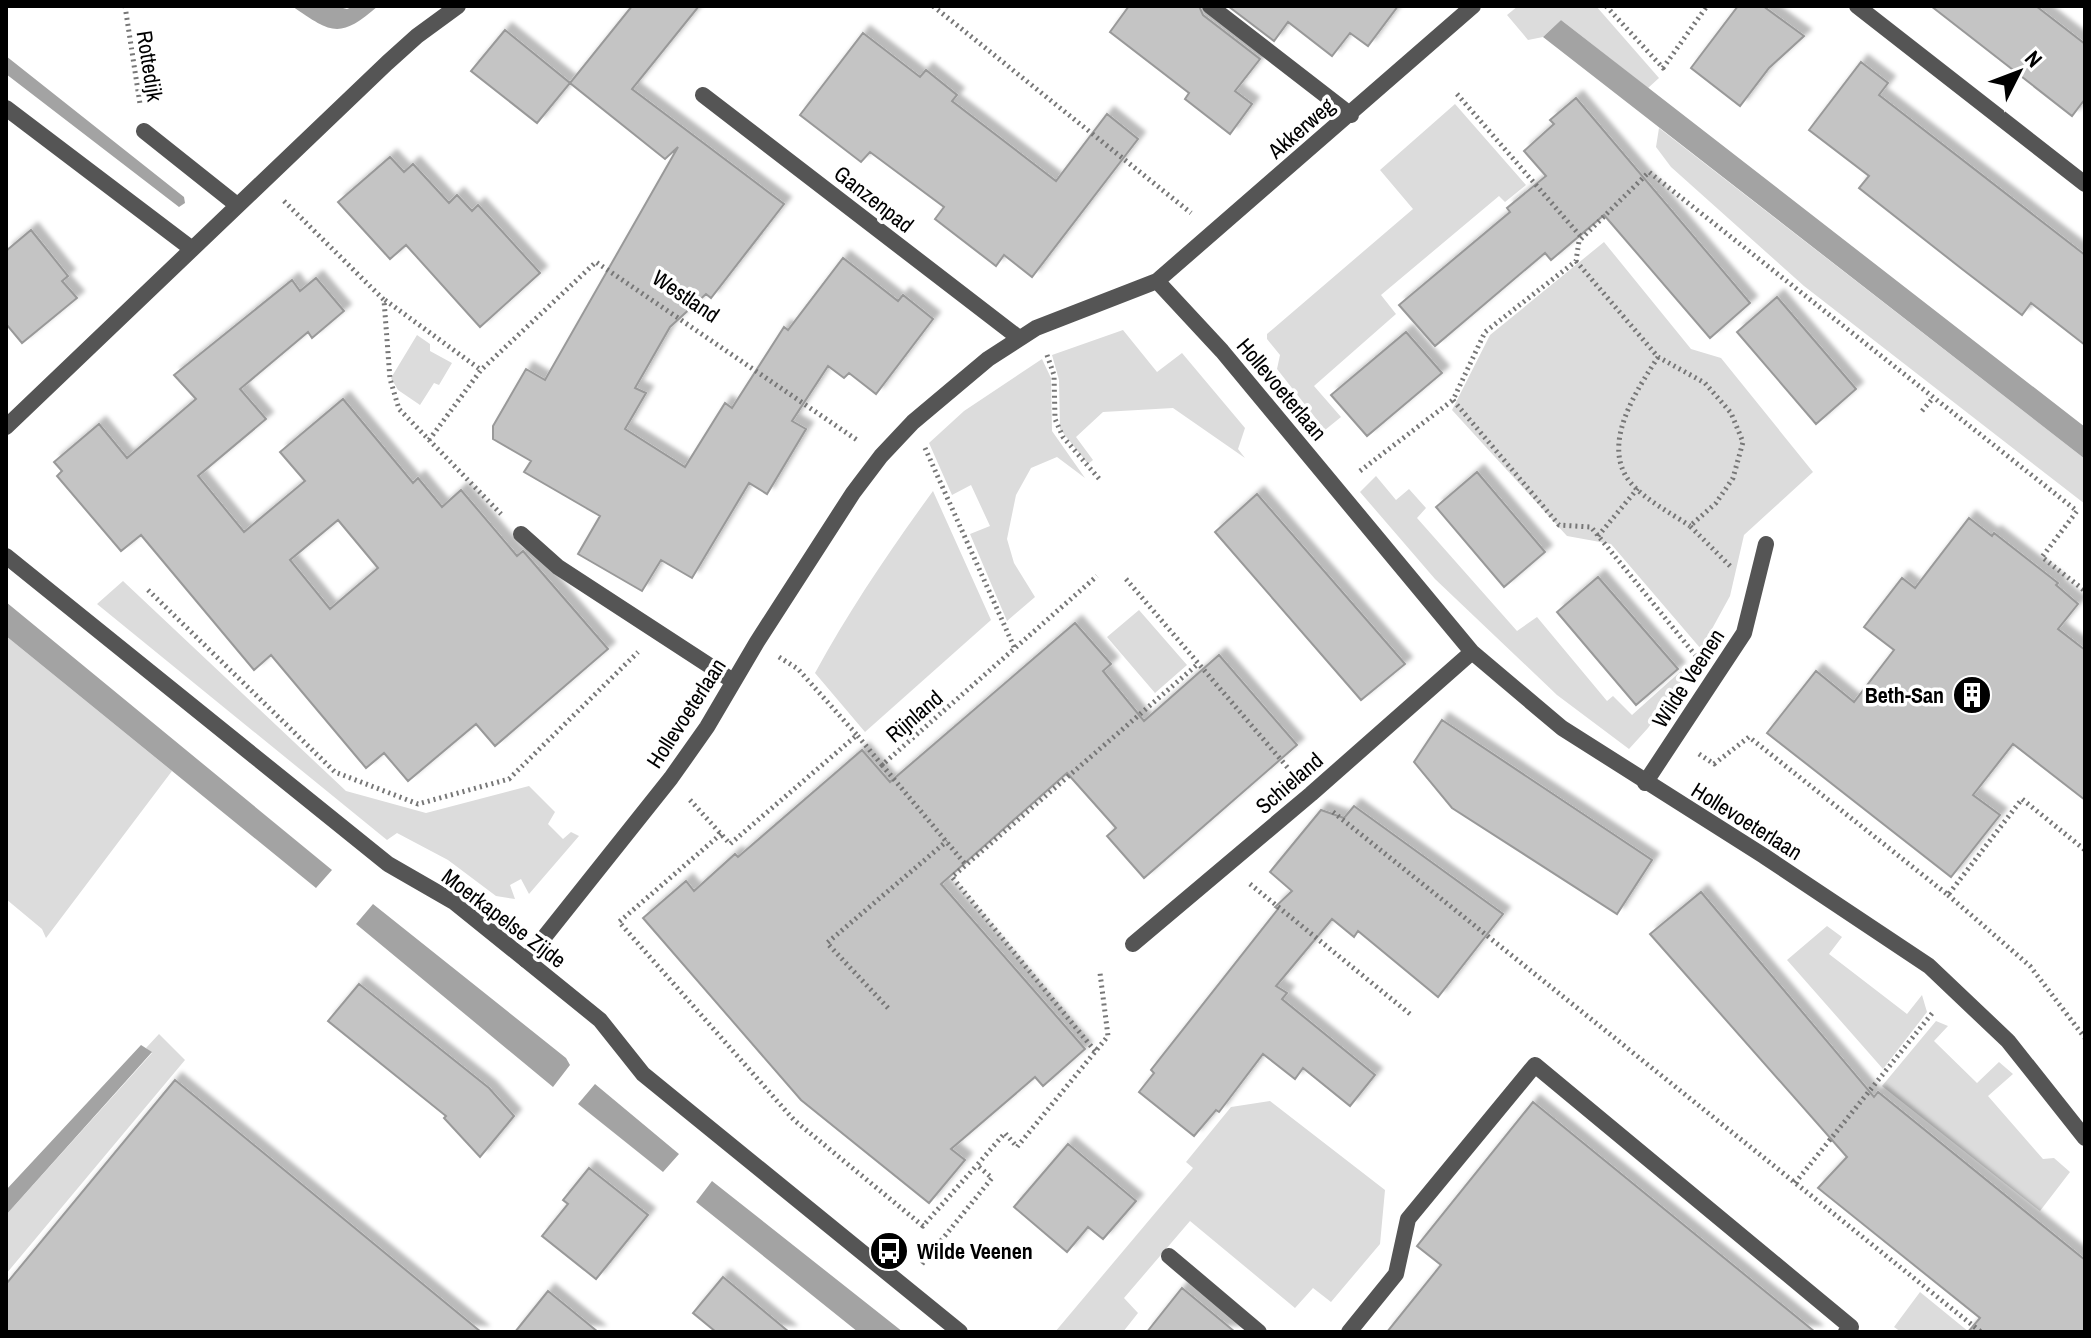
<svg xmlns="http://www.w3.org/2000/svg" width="2091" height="1338" font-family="'Archivo Narrow',sans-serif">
  <defs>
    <filter id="shadow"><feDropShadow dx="7" dy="-7" stdDeviation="2" flood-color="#0004"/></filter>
  </defs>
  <rect width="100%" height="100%" fill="#fff"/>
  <path fill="#dcdcdc" d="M1518,6H1596L1659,78L1648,88L1561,20L1543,37L1528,40L1507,15Z
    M1455,104L1526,185L1505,202L1499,196L1381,295L1396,314L1314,386L1341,417L1325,430L1277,369L1280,355L1267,339V334L1413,209L1380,170Z
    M1659,128L2085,459V504L1804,286L1671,167L1656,147Z
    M1604,242L1691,349L1721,358L1813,472L1744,535L1730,596L1701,649L1611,544L1567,536L1452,410L1490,335Z
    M1123,330L1157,372L1182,353L1245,428L1238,449L1245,458L1173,408L1103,412L1076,437L1093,460L1088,464L1060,429L1059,380L1052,355Z
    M417,335L430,344V351L452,363L439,385L434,383L420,405L398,390L391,378Z
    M1042,359L1051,378L1052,431L1085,478L1057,457L1031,468L1016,495L1007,539L1014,563L1035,597L1007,621L970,534L990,526L971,485L952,495L929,443L964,411Z
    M1376,476L1396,500L1409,489L1426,508L1417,518L1517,631L1537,617L1607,701L1613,696L1632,715L1682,670L1686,674L1648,728L1629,749L1557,695L1435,579L1360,492Z
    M933,491L991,620L865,732L815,673C850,609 890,550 933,491Z
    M123,581L346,791L426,813L529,786L555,812L548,824L563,839L571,832L579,836L529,894L521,879L510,885L515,899L496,896L448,860L397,833L387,840L97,604Z
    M1139,610L1187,665L1155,693L1107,637Z
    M6,636L172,771L46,938L42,929L6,899Z
    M1827,926L1842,937L1829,954L1907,1014L1922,995L1927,1012L1883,1069L1787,960Z
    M1936,1021L1948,1026L1934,1041L1977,1083L1999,1062L2013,1074L1988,1096L2043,1159L2054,1158L2070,1172L2040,1211L1882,1086Z
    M159,1034L185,1060L6,1274V1215L152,1053L146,1048Z
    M1270,1101L1385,1190L1380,1244L1331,1302L1313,1288L1295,1308L1190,1221L1124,1298L1138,1313L1123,1332H1055L1193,1168L1186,1162L1231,1107Z
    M1920,1292L1969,1332H1901L1894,1327Z"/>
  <path fill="#a3a3a3" d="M292,6H335L347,9L355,6H378C340,39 332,34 292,6Z
    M1561,20L2085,427V459L1543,37Z
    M6,56L184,197L185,203L179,207L6,74Z
    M6,602L332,870L316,888L6,636Z
    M373,904L566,1058L570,1065L553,1087L356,924Z
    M141,1045L152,1052L6,1215V1190Z
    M595,1084L679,1154L663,1172L578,1104Z
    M712,1181L903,1332H858L696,1202Z"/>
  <path fill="#c4c4c4" stroke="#999" stroke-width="2" fill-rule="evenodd" filter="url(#shadow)" d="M632,6H699L632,89L784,204L711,298L706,294L670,327L635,388L646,393L625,429L685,467L725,403L732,408L784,327L788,330L843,258L898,301L903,295L933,319L876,394L849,373L844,378L828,366L792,421L806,429L767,494L749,483L692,578L661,560L642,591L578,554L600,516L524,472L531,461L493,439V426L526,369L545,380L678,147L665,159L570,83Z
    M1129,6H1199L1203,15L1260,59L1235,91L1252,104L1230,134L1185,99L1189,93L1110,32Z
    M1228,6H1398L1368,46L1350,33L1332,56L1288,22L1274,41Z
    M1738,6H1763L1804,36L1769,68L1740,106L1691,68Z
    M1931,6H2036L2085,44V99L2072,116Z
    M505,30L570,83L537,123L471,71Z
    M863,33L920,77L926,70L957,95L952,101L1056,181L1107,114L1138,139L1032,277L1004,255L996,266L935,219L944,207L870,152L861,162L800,115Z
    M1861,62L1888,83L1879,95L2085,255V345L2031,303L2022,315L1962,269L1859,188L1869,176L1809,130Z
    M1576,98L1750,303L1710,338L1604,215L1551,260L1545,253L1435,346L1399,305L1510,212L1507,208L1546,176L1524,151L1554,124L1550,120Z
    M390,157L404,172L413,164L449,203L457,195L472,211L478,205L540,273L480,327L406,245L390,259L338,202Z
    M31,230L68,276L62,281L77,298L22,343L6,324V251Z
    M316,278L344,311L312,338L308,332L240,389L266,419L198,476L244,532L305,481L280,452L343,399L413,483L418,478L442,507L461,490L517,556L523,551L608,649L495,746L476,724L408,781L384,753L366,768L271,655L254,670L141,535L121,551L57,476L62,471L54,462L99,424L127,458L196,399L174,375L292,280L300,291ZM338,520L378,568L330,609L290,560Z
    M1777,297L1856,389L1816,424L1737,332Z
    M1406,332L1442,373L1367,436L1331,395Z
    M1477,472L1545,552L1504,587L1436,507Z
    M1257,494L1405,664L1361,700L1215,532Z
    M1969,518L1992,536L1994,533L2058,583L2056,585L2078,604L2058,629L2085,650V800L2013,744L1973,795L2000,815L1951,877L1767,733L1816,671L1854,702L1894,650L1864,627L1902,578L1915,588Z
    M1598,577L1678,669L1636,705L1557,612Z
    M1075,623L1111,664L1103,671L1144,721L1219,655L1297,745L1144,878L1107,836L1116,828L1067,773L941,884L1085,1049L1043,1086L1035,1077L951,1149L965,1160L929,1203L801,1100L643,918L686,881L694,891L735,854L738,857L862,750L890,782Z
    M1442,720L1652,860L1617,914L1452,808L1414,762Z
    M1354,806L1503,914L1438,997L1358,931L1354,937L1332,919L1276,986L1287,993L1282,999L1375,1075L1350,1106L1303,1068L1295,1079L1263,1054L1219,1112L1216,1110L1194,1136L1139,1092L1154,1073L1151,1070L1278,909L1275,907L1292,891L1270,872L1321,810L1344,818Z
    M1701,892L1874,1097L1878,1092L2085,1260V1332H1968L1980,1318L1818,1188L1847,1157L1650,934Z
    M359,984L489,1088L514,1116L480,1157L444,1118L446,1116L328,1021Z
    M175,1080L481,1332H6V1284Z
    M1533,1102L1815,1332H1387L1441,1265L1417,1246Z
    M1068,1144L1136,1201L1103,1239L1088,1227L1067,1252L1014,1207Z
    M589,1168L648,1215L596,1279L542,1236L568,1204L563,1200Z
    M723,1277L789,1332H716L693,1313Z
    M1182,1288L1235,1332H1147Z
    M548,1291L598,1332H515Z"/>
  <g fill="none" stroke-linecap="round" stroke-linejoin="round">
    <path stroke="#777" stroke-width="5" stroke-dasharray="2 4" stroke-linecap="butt" d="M125,6L140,104
      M933,6L1191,213
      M1606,6L1663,68L1707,6
      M1457,94L1582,238
      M284,201L384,300L390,379L399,409L501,514
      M1576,261L1658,357L1705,383L1731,413L1743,442L1733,478L1716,503L1690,526L1731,567
      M385,300L481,370
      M1047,355L1054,375L1055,419L1063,437L1101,481
      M1658,357C1637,390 1600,444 1630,482C1645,500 1671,513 1690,526
      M1922,411L1933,398
      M429,440L481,370L596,262L857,440
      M925,448L1015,649
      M1360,471L1453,400
      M1598,536L1638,488
      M1126,579L1294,775
      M148,590L335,772L418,804L509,779L638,652
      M1696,656L1591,527L1559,525L1453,400L1485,332L1576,261L1579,241L1649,172L2077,511L2042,557L2085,591
      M779,657L798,669L857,735
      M1699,754L1714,764L1749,737L1948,895L2022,799L2085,850
      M882,765L966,865
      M690,800L730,844L857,735L882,765L1097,576
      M1333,812L1981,1332
      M721,834L619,922L794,1120L923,1226L977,1165
      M1250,884L1410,1014
      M1948,895L2030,966L2085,1038
      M888,1008L827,943L947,841
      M1095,1051L952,877L1199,663
      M1795,1183L1934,1011
      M922,1264L992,1178L977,1165L1005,1133L1017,1147L1108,1036L1100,973"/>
    <path stroke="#555" stroke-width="16" d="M1645,783L1744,633L1766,544
      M1169,1256L1259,1332
      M1349,1332L1396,1274L1408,1219L1535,1065L1851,1327L1846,1332"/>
    <path stroke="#555" stroke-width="16" d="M1210,6L1351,115
      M1857,6L2085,184
      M703,95L1019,338
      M6,108L192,249
      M144,131L237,205
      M1157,281L1222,351L1472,652L1562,728L1764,856L1929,966L2008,1041L2085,1138
      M6,427L387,63L417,36L458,6
      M521,534L558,567L733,681
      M1133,944L1311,794L1472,652
      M526,960L671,778L707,727L757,642L853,493L881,456L913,422L988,359L1036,328L1157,281L1473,6"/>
    <path stroke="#555" stroke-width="16" d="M6,556L388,864L454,902L526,960L600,1020L643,1074L960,1332"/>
  </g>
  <defs>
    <g id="building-disc" transform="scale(2)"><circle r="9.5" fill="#000" stroke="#fff"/><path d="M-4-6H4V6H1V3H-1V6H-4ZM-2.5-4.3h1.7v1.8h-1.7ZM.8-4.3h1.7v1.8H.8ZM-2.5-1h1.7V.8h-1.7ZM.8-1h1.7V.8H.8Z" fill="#fff"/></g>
    <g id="bus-disc" transform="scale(2)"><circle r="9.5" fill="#000" stroke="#fff"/><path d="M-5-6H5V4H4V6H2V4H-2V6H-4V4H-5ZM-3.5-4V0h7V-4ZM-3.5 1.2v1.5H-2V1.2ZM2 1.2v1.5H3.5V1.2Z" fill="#fff"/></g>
  </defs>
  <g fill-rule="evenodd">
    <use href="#building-disc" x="1972" y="695"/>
    <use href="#bus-disc" x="889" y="1251"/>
  </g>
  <g text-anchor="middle" stroke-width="7" stroke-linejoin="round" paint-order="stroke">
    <g font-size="22" fill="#000" stroke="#fff">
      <text transform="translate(150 66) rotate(81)" y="8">Rottedijk</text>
      <text transform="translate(1301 128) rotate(-41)" y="8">Akkerweg</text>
      <text transform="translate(874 199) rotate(38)" y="8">Ganzenpad</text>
      <text transform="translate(686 296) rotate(34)" y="8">Westland</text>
      <text transform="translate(1282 389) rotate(50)" y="8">Hollevoeterlaan</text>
      <text transform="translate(1688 678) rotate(-57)" y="8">Wilde Veenen</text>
      <text transform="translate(686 713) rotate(-57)" y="8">Hollevoeterlaan</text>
      <text transform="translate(914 716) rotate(-41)" y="8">Rijnland</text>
      <text transform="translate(1289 783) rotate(-41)" y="8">Schieland</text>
      <text transform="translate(1747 821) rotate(32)" y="8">Hollevoeterlaan</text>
      <text transform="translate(504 918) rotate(37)" y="8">Moerkapelse Zijde</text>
    </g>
    <g font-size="22" font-weight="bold" fill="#000" stroke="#fff" text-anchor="end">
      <text x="1944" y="703">Beth-San</text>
      <text x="917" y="1259" text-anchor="start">Wilde Veenen</text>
    </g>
  </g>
  <rect width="2091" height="1338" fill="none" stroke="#000000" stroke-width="16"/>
  <g transform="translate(2019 72) rotate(48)" stroke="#ffffff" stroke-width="6" paint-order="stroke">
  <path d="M0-6L14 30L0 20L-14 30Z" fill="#000000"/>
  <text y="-12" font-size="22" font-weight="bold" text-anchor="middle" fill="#000000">N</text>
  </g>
</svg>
